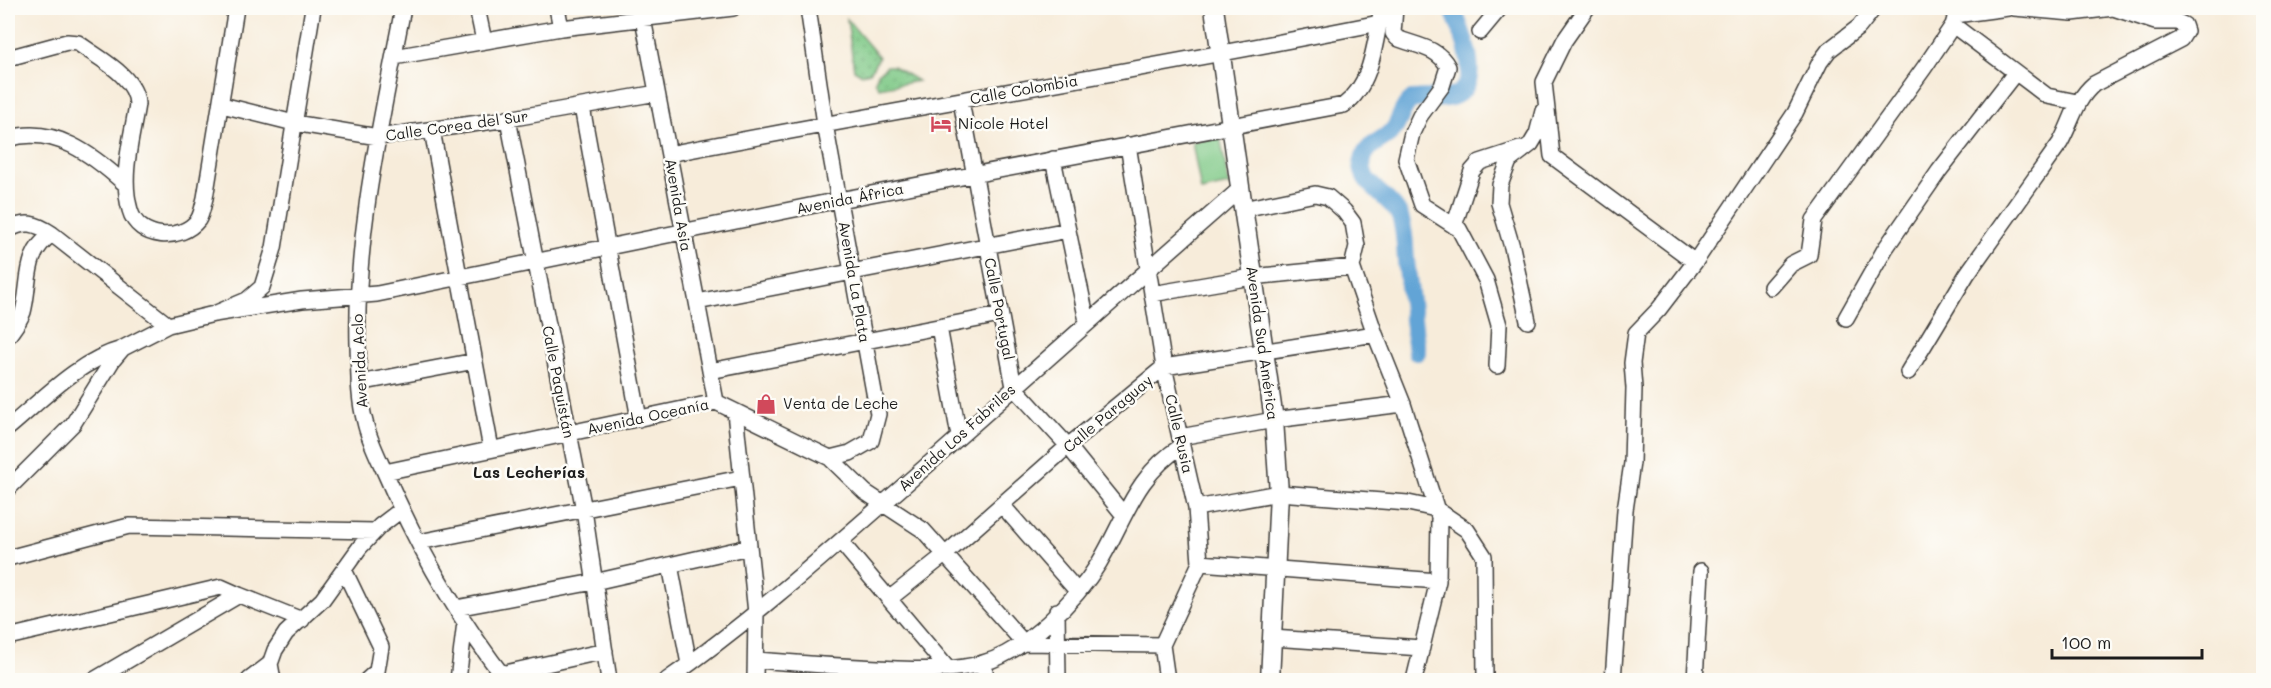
<svg xmlns="http://www.w3.org/2000/svg" width="2271" height="688" font-family="Mali,sans-serif">
  <defs>
    <pattern id="grass-dots" width="8" height="8" patternUnits="userSpaceOnUse" patternTransform="scale(1.5)"><rect width="8" height="8" fill="#7fc987"/><path d="M2 2h.1M6 6h.1" fill="none" stroke="#6dac74" stroke-width="1.8" stroke-linecap="round"/></pattern>
  </defs>
  <rect width="100%" height="100%" fill="#fdfcf7"/>
  <filter id="ink" filterUnits="userSpaceOnUse"><feTurbulence type="fractalNoise" baseFrequency=".0167" numOctaves="2"/><feDisplacementMap in="SourceGraphic" scale="12" xChannelSelector="R" yChannelSelector="G"/><feConvolveMatrix kernelMatrix="1 2 1 2 8 2 1 2 1" color-interpolation-filters="sRGB"/></filter>
  <filter id="wash" filterUnits="userSpaceOnUse"><feTurbulence type="fractalNoise" baseFrequency=".008" numOctaves="4" result="noise"/><feDisplacementMap in="SourceGraphic" scale="24" xChannelSelector="R" yChannelSelector="G"/><feGaussianBlur stdDeviation="1.35" result="paint"/><feColorMatrix in="noise" values="0 0 0 0 0 0 0 0 0 0 0 0 0 0 0 0 0 1.4 0 .05"/><feComposite in="paint" operator="in"/></filter>
  <g filter="url(#wash)">
    <rect width="100%" height="100%" fill="#f7ecda"/>
    <path fill="url(#grass-dots)" stroke="#4e7252" stroke-width="1.5" d="M847,19L879,57L870,72L861,74L854,70Z
      M887,66H893L918,81L879,88L875,81L878,73Z"/>
    <path fill="#7fc987" stroke="#4e7252" stroke-width="1.5" d="M1220,136L1229,185L1201,191L1192,142Z"/>
    <g fill="none" stroke-linecap="round" stroke-linejoin="round">
      <path stroke="#62a4d6" stroke-width="18" d="M1417,352C1413,321 1410,291 1406,261C1405,247 1405,233 1401,220C1395,196 1353,185 1364,156C1370,142 1385,140 1394,129C1400,121 1402,107 1410,101C1419,96 1436,100 1446,98C1489,91 1462,31 1452,8"/>
    </g>
  </g>
  <g filter="url(#ink)">
    <g fill="none" stroke-linecap="round" stroke-linejoin="round">
      <g stroke="#3d3b38" stroke-width="18">
        <path id="minor" d="M403,8C382,118 355,231 358,345C359,370 358,397 365,422C369,440 379,459 387,477C418,548 458,618 506,680
          M477,8L484,41
          M557,8L561,28
          M641,8L716,402
          M808,8L825,124L878,414L871,441L850,453L830,458
          M1395,8L1393,33L1397,38C1416,46 1438,47 1448,67L1442,86L1420,116L1412,133L1406,159L1422,205L1459,229L1486,280L1499,325L1497,366
          M1587,8L1564,41L1544,82L1552,156L1695,262
          M1955,15L2008,8
          M1953,25L2047,96L2077,102
          M1480,32L1500,8
          M394,57L561,28L733,8
          M8,58L67,42L78,43C99,59 136,76 137,104C132,138 120,176 130,210C138,240 181,242 198,220C202,214 203,205 205,198L236,8
          M961,101L1014,387L1068,446L1123,514
          M222,105L294,123L378,137L508,119L657,93
          M582,107L639,419
          M508,119L584,510L609,680
          M432,130L491,449
          M8,139C53,124 93,155 125,184
          M1128,145L1164,367L1196,508L1200,563L1162,645L1167,680
          M669,154C905,108 1143,70 1379,23
          M1053,159L1087,321
          M1243,209L1315,194L1328,197L1344,211L1353,223L1357,246L1352,267L1375,334L1403,404L1439,517L1438,581L1414,680
          M1454,226L1472,171L1480,162L1520,149
          M8,230C25,220 36,223 52,234
          M1771,287L1791,264L1809,255L1814,220L1924,68L1953,25L1958,8
          M1152,294L1252,277L1352,267
          M697,302L1068,230
          M214,314L302,300L377,294L839,200L1344,105C1373,84 1375,40 1382,8
          M1846,318L1885,249L1939,171L2015,73
          M1528,321L1512,247L1499,203L1500,185L1509,161L1531,144L1537,134L1543,111
          M939,327L959,436
          M8,336C13,329 20,321 23,312C31,281 23,254 52,234L168,325
          M710,371L1000,315
          M1908,372L1967,274L2060,143C2072,122 2075,100 2094,84L2181,39L2186,31L2184,25L2177,22H2155L2113,8L2072,13L2014,8
          M359,383L475,361
          M735,412L756,613L755,680
          M8,428C43,399 78,361 122,349
          M1180,437L1274,420L1403,404
          M385,472L716,402L830,458L865,492L923,530L1024,643
          M8,489L73,424L112,361L123,348L168,325L214,314L247,300L262,287L274,248L313,8
          M1002,505L1078,592
          M1196,508L1279,493L1408,503L1436,509L1467,530L1484,556L1485,680
          M419,542L741,478
          M841,542L948,669
          M8,558L129,526L375,531
          M1200,563L1438,581
          M670,565L689,664
          M344,570L381,647L377,671L367,680
          M889,599L947,553L1068,446L1164,367L1375,334
          M456,608L594,582L749,547
          M1057,611L1058,680
          M8,637L221,587L239,595
          M1272,638L1422,648
          M1024,643L1162,645
          M756,660C803,664 850,667 897,669C925,670 956,671 983,663C1025,652 1077,599 1099,563C1125,520 1135,475 1182,446
          M501,674L605,651
          M94,680L239,595L302,620
          M249,680L270,664
          M273,680L270,664L275,650L286,633L322,600L360,547L380,526L401,510
          M458,680L465,622
          M667,680C758,616 839,542 923,469C1029,375 1134,282 1240,189
          M985,680V663
          M1613,680L1625,510L1632,463L1634,388L1632,363L1636,333L1659,309L1695,262L1795,113L1820,62L1829,50L1859,27L1874,8
          M1695,680L1701,571"/>
      </g>
      <g stroke="#3d3b38" stroke-width="21">
        <path id="major" d="M1214,8L1274,420L1279,493L1270,680"/>
      </g>
      <use href="#minor" stroke="#fff" stroke-width="15"/>
      <use href="#major" stroke="#fff" stroke-width="18"/>
    </g>
  </g>
  <defs>
    <g id="hotel-bare" transform="scale(1.62)"><path d="M-6-4.5h1.5V1H6V5H4.5V3h-9V5H-6ZM-4 0a1.8 1.8 0 1 1 3.6 0ZM.5 0V-2.5h3Q6-2.5 6 0Z" fill="#d1495b" stroke="#fdfcf7" stroke-width="2.5" paint-order="stroke"/></g>
    <g id="shop-bare" transform="scale(1.62)"><path d="M-5-2.5h2.3a2.7 3.5 0 0 1 5.4 0H5L5.5 6h-11ZM-1.5-2.5h3a1.5 2.3 0 0 0-3 0Z" fill="#d1495b" stroke="#fdfcf7" stroke-width="2.5" paint-order="stroke"/></g>
  </defs>
  <g fill-rule="evenodd">
    <use href="#hotel-bare" x="941" y="124"/>
    <use href="#shop-bare" x="766" y="404"/>
  </g>
  <g text-anchor="middle" stroke-width="5" stroke-linejoin="round" paint-order="stroke">
    <g font-size="15" fill="#1c1c1c" stroke="#fdfcf7">
      <text transform="translate(1024 90) rotate(-10)" y="5">Calle Colombia</text>
      <text transform="translate(457 126) rotate(-8)" y="5">Calle Corea del Sur</text>
      <text transform="translate(850 199) rotate(-11)" y="5">Avenida África</text>
      <text transform="translate(678 205) rotate(80)" y="5">Avenida Asia</text>
      <text transform="translate(854 282) rotate(80)" y="5">Avenida La Plata</text>
      <text transform="translate(999 309) rotate(79)" y="5">Calle Portugal</text>
      <text transform="translate(1262 343) rotate(82)" y="5">Avenida Sud América</text>
      <text transform="translate(360 361) rotate(-93)" y="5">Avenida Aclo</text>
      <text transform="translate(558 382) rotate(79)" y="5">Calle Paquistán</text>
      <text transform="translate(1108 414) rotate(-40)" y="5">Calle Paraguay</text>
      <text transform="translate(648 417) rotate(-12)" y="5">Avenida Oceanía</text>
      <text transform="translate(1179 434) rotate(77)" y="5">Calle Rusia</text>
      <text transform="translate(957 438) rotate(-42)" y="5">Avenida Los Fabriles</text>
    </g>
    <g font-size="15" fill="#1c1c1c" stroke="#fdfcf7" text-anchor="start">
      <text x="958" y="129">Nicole Hotel</text>
      <text x="783" y="409">Venta de Leche</text>
    </g>
    <g font-size="16" font-weight="bold" fill="#1c1c1c" stroke="#fdfcf7">
      <text x="529" y="478">Las Lecherías</text>
    </g>
  </g>
  <rect width="2271" height="688" fill="none" stroke="#fdfcf7" stroke-width="30"/>
  <path d="M2052 649v9h150v-9" fill="none" stroke="#1c1c1c" stroke-width="3"/>
  <text x="2061" y="649" font-size="18" fill="#1c1c1c" stroke="#fdfcf7" stroke-width="4.5" paint-order="stroke">100 m</text>
</svg>
